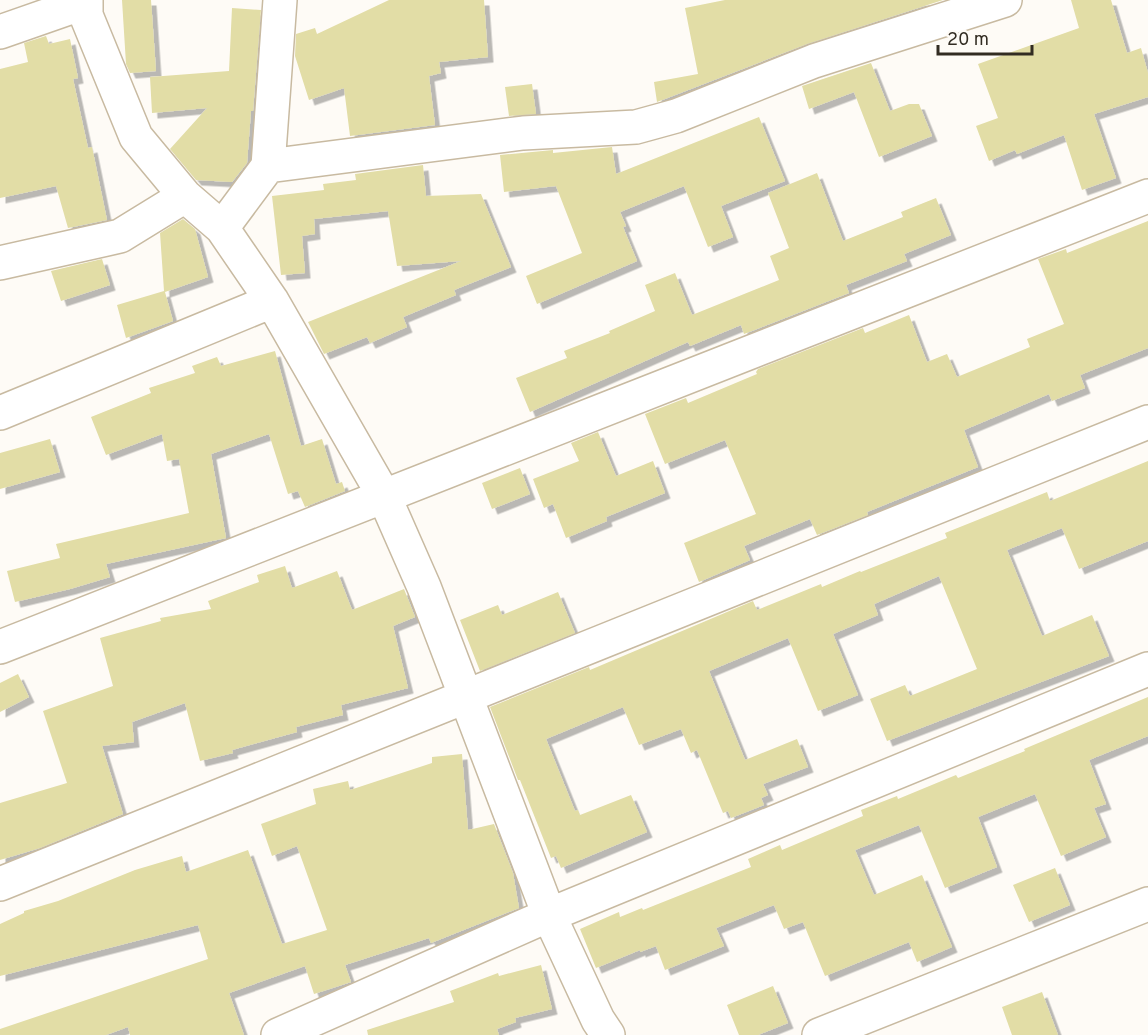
<svg xmlns="http://www.w3.org/2000/svg" width="1148" height="1035" font-family="Overpass,sans-serif">
  <defs>
    <filter id="shadow"><feDropShadow dx="5.5" dy="5.5" stdDeviation="0" flood-color="#0004"/></filter>
  </defs>
  <rect width="100%" height="100%" fill="#fefbf6"/>
  <path fill="#e2dda6" filter="url(#shadow)" d="M122,0H151L156,71L130,73L126,64Z
    M389,0H484L488,57L439,62L441,73L429,76L435,125L350,136L344,88L309,100L295,56L296,34L315,28L317,34Z
    M725,0H943L807,44L657,102L654,82L698,74L685,8Z
    M1071,0H1111L1127,53L1141,48L1148,73V97L1094,114L1116,178L1082,190L1064,135L1017,154L1015,150L989,161L976,126L998,118L978,64L1079,28Z
    M232,8L261,10L253,111H251L247,163L232,182L196,180L170,149L207,108L152,113L150,77L229,71Z
    M46,36L49,44L70,39L78,78L73,79L88,148L92,147L107,220L68,228L56,186L0,198V69L28,62L24,43Z
    M871,63L890,111L909,104H919L932,136L879,157L854,92L809,109L802,86Z
    M532,84L536,114L509,116L505,87Z
    M759,117L785,181L721,206L733,237L708,247L684,186L620,212L626,226L623,227L637,261L537,304L526,276L582,253L556,186L504,192L500,155L553,150V153L612,147L616,174Z
    M423,165L426,196L481,194L511,267L454,290L456,295L403,317L407,327L370,343L367,337L324,354L308,322L461,261L397,266L388,211L314,219L315,234L302,236L305,273L281,275L272,196L324,190L323,184L356,180L355,174Z
    M817,173L843,241L903,217L901,212L936,198L951,235L904,254L907,261L846,285L849,293L744,334L741,325L690,346L688,342L530,412L516,378L567,358L564,351L610,333L609,331L655,311L645,285L675,273L692,315L779,280L770,256L789,248L768,193Z
    M183,219L195,229L208,277L165,292L173,321L126,338L117,305L164,291L160,233Z
    M1148,221V348L1080,375L1085,388L1052,401L1049,394L964,430L978,467L867,512L868,515L817,535L810,519L744,546L750,560L699,582L684,543L756,514L725,440L665,464L645,414L686,398L688,403L757,374L756,372L758,369L863,328L865,333L909,315L927,362L947,354L957,377L1030,347L1027,339L1064,324L1038,259L1066,249L1067,253Z
    M102,259L110,285L61,301L51,271Z
    M275,351L301,446L322,439L336,484L342,482L345,491L305,507L298,491L288,494L269,434L211,454L226,538L106,564L110,577L70,589L15,602L7,571L60,558L56,544L189,513L179,459L167,461L162,434L106,455L91,417L151,393L149,388L195,373L192,366L217,357L221,366Z
    M598,432L616,476L653,461L665,493L606,517L607,521L566,538L553,504L544,508L533,479L579,461L571,443Z
    M50,439L60,472L0,489V453Z
    M1148,461V541L1079,569L1062,528L1007,550L1042,636L1092,615L1109,656L887,741L870,699L905,685L910,696L977,669L939,576L874,604L878,615L833,634L858,695L818,711L788,638L709,671L745,760L797,739L808,767L763,784L768,795L761,798L764,805L731,818L728,811L723,813L697,750L691,753L681,729L639,745L623,707L546,739L575,811L578,810L580,815L631,795L647,832L561,868L556,856L551,858L520,780H518L490,707L589,667L590,670L753,601L757,610L821,584L822,587L860,571L861,572L947,538L945,533L1047,492L1050,501Z
    M520,468L530,494L492,509L482,483Z
    M285,566L292,588L337,571L352,610L404,589L415,617L393,626L408,688L341,705L343,715L296,727L297,732L232,750L233,753L200,761L185,703L132,722L134,742L102,746L123,814L40,848L0,860V803L67,783L43,711L113,686L100,638L161,621L160,618L211,609L208,601L259,582L257,575Z
    M558,592L575,633L480,671L460,620L498,605L502,615Z
    M18,674L29,697L0,712V683Z
    M1148,697V736L1089,760L1106,804L1094,808L1106,837L1061,856L1035,794L978,817L997,867L945,888L919,825L855,850L874,895L922,875L952,947L917,962L909,942L825,976L803,922L784,929L774,905L716,928L724,946L665,970L656,946L640,952V950L596,968L580,929L619,912L620,917L642,908L643,910L751,867L748,859L780,845L782,850L863,816L861,810L897,796L898,799L956,775L958,778L1025,751L1024,749Z
    M462,754L468,830L494,824L513,873L519,908L431,943L429,938L345,965L351,982L314,994L305,966L229,993L244,1035H130L128,1027L106,1035H0V1029L208,959L198,925L0,976V924L24,913V911L58,901L135,870L182,856L186,872L248,850L282,944L327,930L297,846L272,856L261,824L316,804L313,789L348,781L350,790L432,763V757Z
    M1055,868L1070,905L1029,922L1013,885Z
    M541,965L552,1009L515,1018L516,1022L497,1029L499,1035H368L367,1030L454,1002L450,991L498,973L499,976Z
    M773,986L788,1023L758,1035H739L727,1005Z
    M1042,992L1058,1035H1012L1002,1007Z"/>
  <g fill="none" stroke-linecap="round" stroke-linejoin="round">
    <g stroke="#c8baa1" stroke-width="36">
      <path id="minor" d="M86,0V15L136,137L185,196L222,228L272,301L384,496L424,587L549,915L1148,669
        M0,32L86,2
        M268,166L523,133L636,127L676,116L814,61L1005,0
        M222,228L268,166L280,0
        M0,263L120,236L185,196
        M0,413L272,301
        M0,647L1148,196
        M0,884L1148,422
        M278,1035L549,915L598,1020L608,1035
        M819,1035L1148,904"/>
    </g>
    <use href="#minor" stroke="#fff" stroke-width="33"/>
  </g>
  <path d="M938 45v9h94v-9" fill="none" stroke="#322c22" stroke-width="3"/>
  <text x="947" y="45" font-size="18" fill="#322c22" stroke="#fefbf6" stroke-width="4.5" paint-order="stroke">20 m</text>
</svg>
